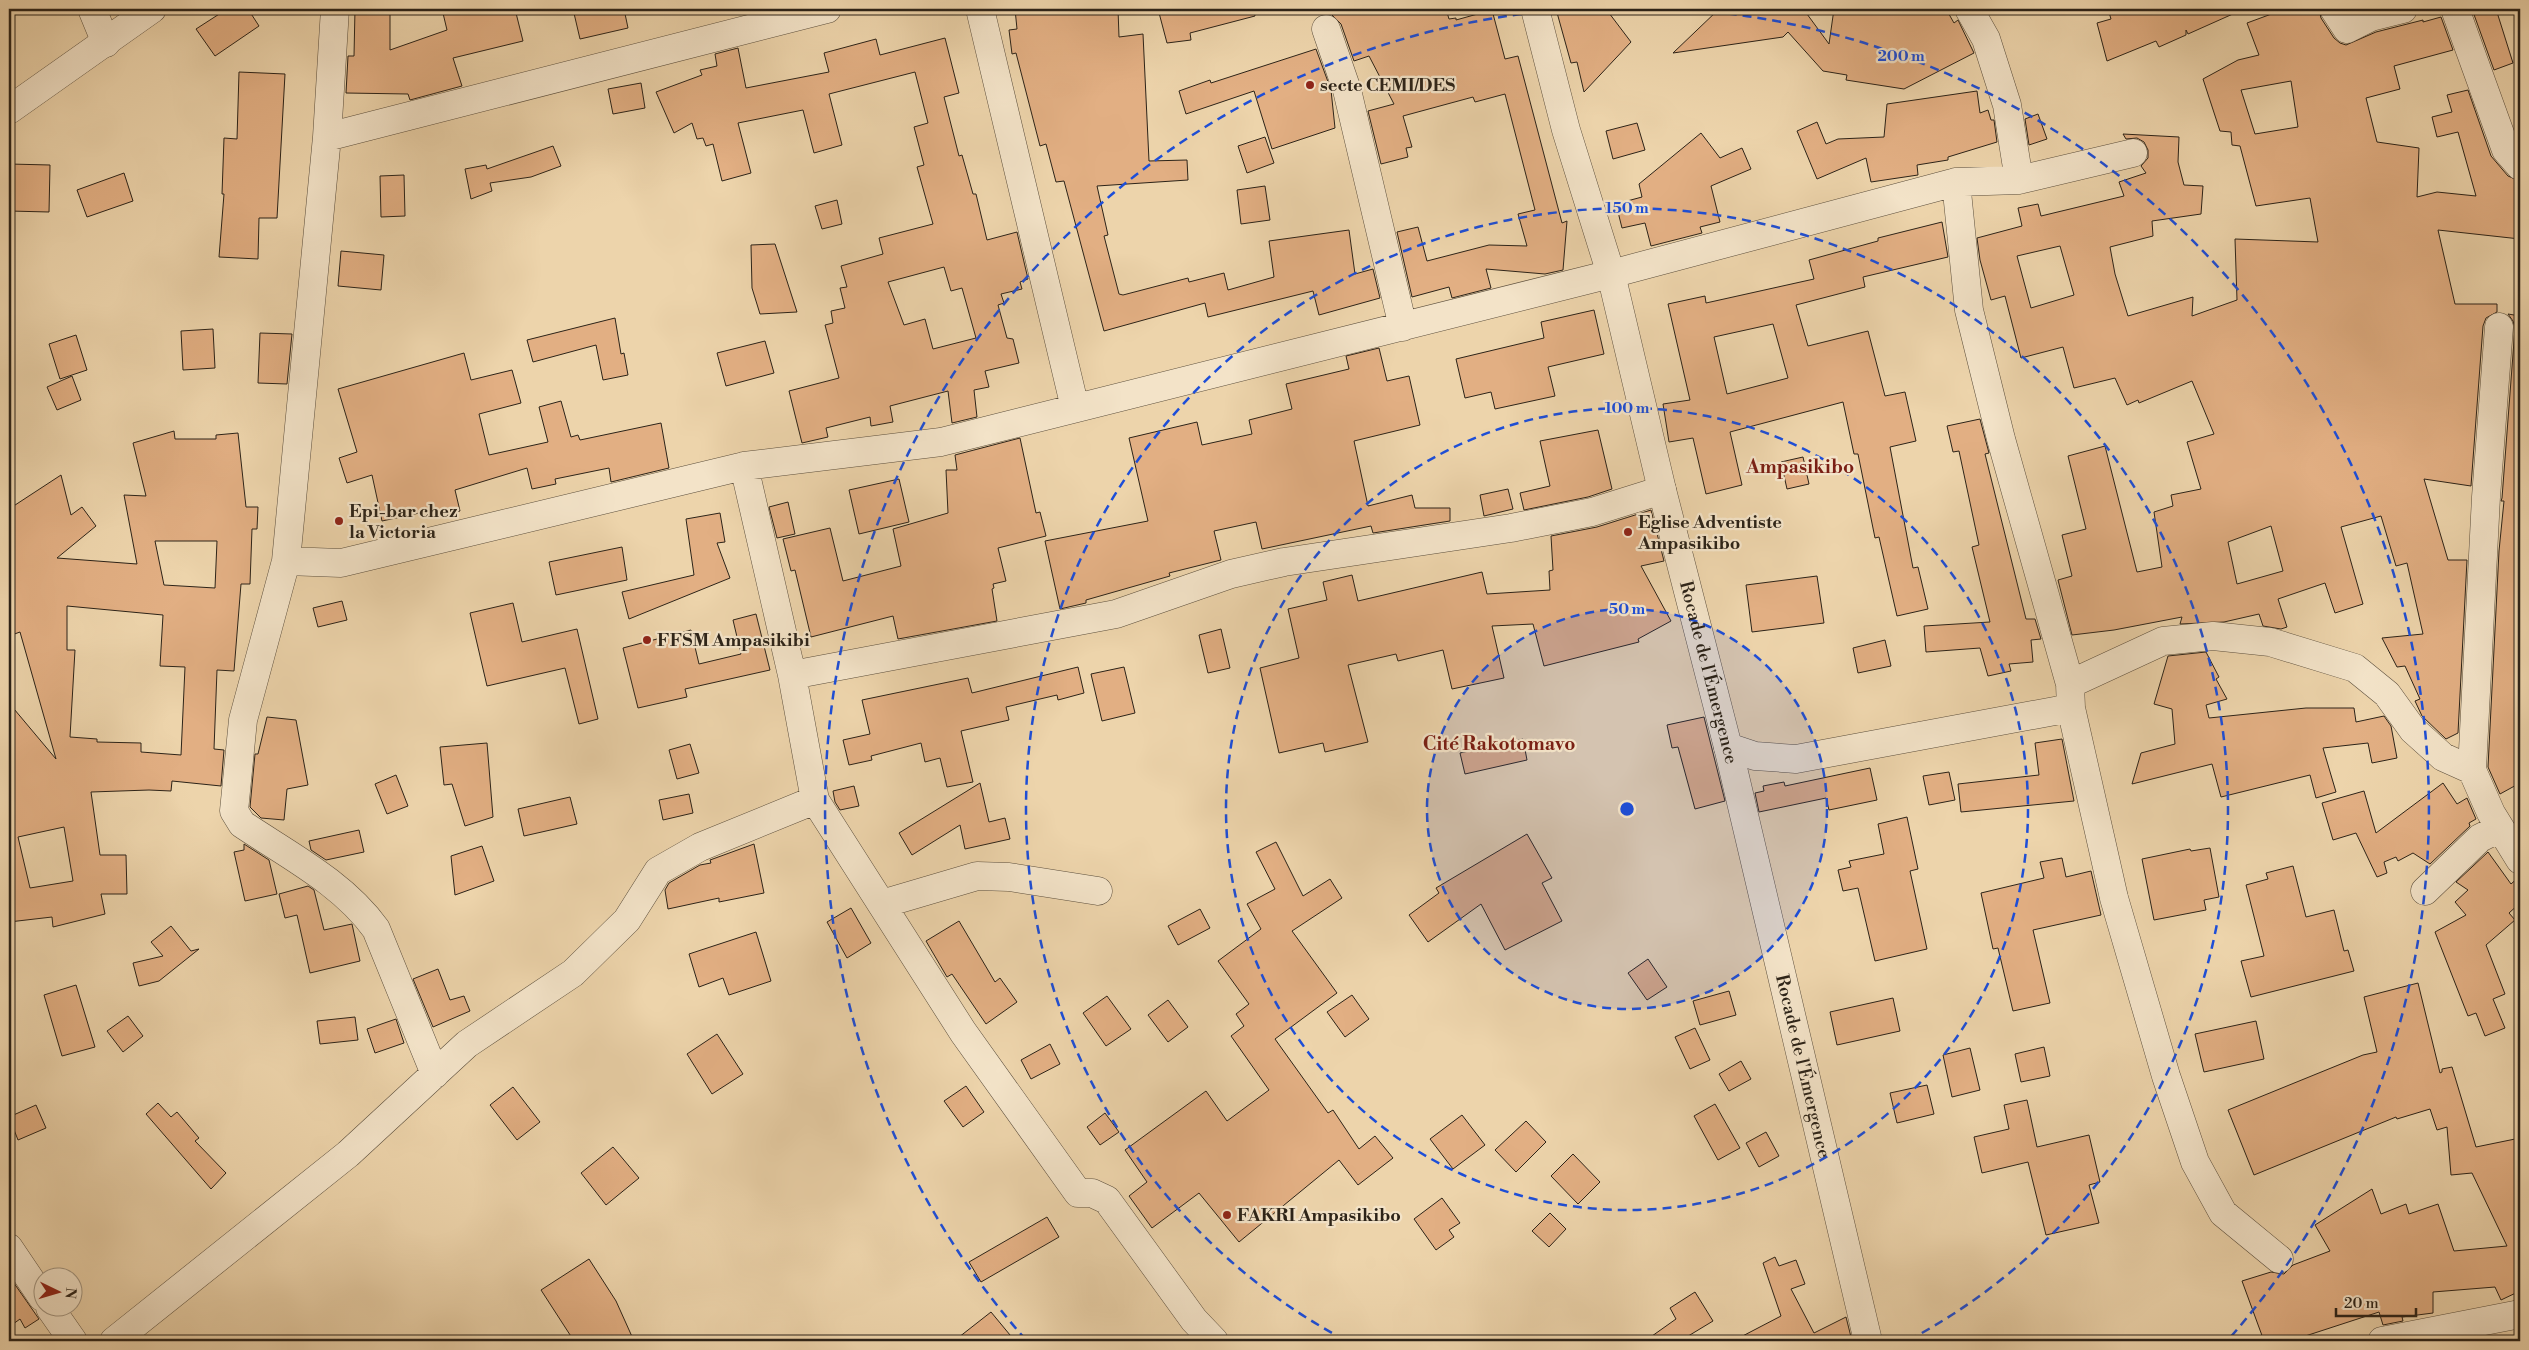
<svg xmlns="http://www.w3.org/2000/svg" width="2529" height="1350" font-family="'Libre Bodoni',serif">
  <rect width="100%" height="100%" fill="#edd4ab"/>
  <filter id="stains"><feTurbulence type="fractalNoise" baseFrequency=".004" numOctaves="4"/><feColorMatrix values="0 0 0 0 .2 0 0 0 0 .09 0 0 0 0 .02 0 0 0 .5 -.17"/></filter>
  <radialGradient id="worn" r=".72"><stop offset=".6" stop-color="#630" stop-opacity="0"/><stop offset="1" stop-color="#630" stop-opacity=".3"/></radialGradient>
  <path fill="#e2af83" stroke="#2c2318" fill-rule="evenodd" d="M227,9H248L259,26L215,56L196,29Z
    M355,9H390V50L447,30L442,9H515L523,41L453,58L462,86L410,100L408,94L346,93L348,56H354Z
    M573,9H624L628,28L580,39Z
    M1015,9H1118L1119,37L1143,34L1149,161L1187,160L1188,180L1097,186L1108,235L1104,236L1119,294L1123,295L1188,278L1189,282L1224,273L1228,290L1274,277L1269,241L1349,230L1355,274L1373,269L1380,298L1319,315L1313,291L1208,317L1205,303L1104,331L1064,181L1056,182L1046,144L1040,146L1016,53L1012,54L1009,30L1017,29Z
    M1158,9H1254L1255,16L1190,33L1191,40L1167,43Z
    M1330,9H1446L1449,19L1456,18V20L1492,10L1505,59L1518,56L1562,223L1567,221L1563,270L1545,274L1486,269L1491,288L1452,298L1449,287L1412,297L1397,232L1418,227L1427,261L1489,245L1527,246L1518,214L1535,210L1505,94L1475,102L1473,97L1403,116L1412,147L1406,148L1408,157L1381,164L1368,111L1394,104L1369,56L1354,61L1341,24L1332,15Z
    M1556,9H1606L1631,42L1584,92L1577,62L1571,63Z
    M1719,9H1812L1807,14L1829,44L1834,9H1946L1954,23L1958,20L1974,53L1904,89L1846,80L1847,75L1823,71L1788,32L1783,37L1673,53Z
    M2108,9H2244L2188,34L2186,30V35L2159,47L2156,41L2107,61L2097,23L2111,19Z
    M2285,9H2319L2321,18L2334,38L2340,43L2346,45L2376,32L2423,20V22L2441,17L2453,50L2394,66L2400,89L2366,98L2377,142L2419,148L2417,197L2437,192L2476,196L2458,132L2437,137L2432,117L2452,112L2447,95L2468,90L2491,156L2508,176L2520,181V239L2438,230L2455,304H2497V312L2486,318L2483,326L2471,486L2424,479L2448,560H2467L2458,733L2446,739L2422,716L2415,701L2420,699L2405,666L2397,667L2382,638L2423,634L2407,563L2396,566L2381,516L2341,527L2363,604L2335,613L2325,583L2278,599L2287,627L2281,629L2263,626L2259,614L2224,622L2180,624L2182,617L2114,630L2072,635L2058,580L2072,576L2062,535L2086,529L2068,456L2105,446L2137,572L2162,567L2154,512L2173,506L2171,495L2201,489L2187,442L2214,434L2192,381L2139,403L2138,400L2127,405L2115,378L2074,388L2063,347L2021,358L2005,296L1991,300L1980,260L1977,238L2022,226L2018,208L2038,204L2041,216L2124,196L2119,182L2146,173L2141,166L2148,158V150L2144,142L2137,138L2126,139L2123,134L2179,137L2178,162L2184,185L2203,186L2201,214L2152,221L2153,236L2110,247L2115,274L2128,316L2193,297L2192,316L2237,300L2235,239L2318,242L2310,198L2256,206L2240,146L2232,145L2231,132L2220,131L2203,79L2238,60L2259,55L2247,23ZM2291,81L2298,127L2255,134L2241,90ZM2060,246L2074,295L2031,308L2017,256ZM2271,526L2283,571L2237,584L2228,542Z
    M2472,9H2496L2513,63L2494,70Z
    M945,38L959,93L944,97L959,156L962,155L973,194H976L987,240L1017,232L1028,279L1020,282L1022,289L1001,294L1004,303L998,305L1007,338L1013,339L1019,363L985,371L989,387L974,390L977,417L952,423L948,391L890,406L893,422L871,426L870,417L826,428L828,437L802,443L789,391L839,378L825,325L833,323L831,311L845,308L840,288L847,287L841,266L883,254L879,238L933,224L917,167L924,165L914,127L928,123L915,72L829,94L842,145L814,153L803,110L738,123L751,173L722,181L713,144L706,146L703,138L697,139L692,123L674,133L656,92L702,75L700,70L717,66L715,54L738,48L746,88L829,72L824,53L876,39L880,55ZM944,267L951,291L962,288L976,338L933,349L925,319L904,325L888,282Z
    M1316,49L1331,90L1335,128L1272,149L1254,91L1186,114L1179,91L1210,80L1211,83Z
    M239,72L285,74L277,218H259L258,259L219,257L224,194H222L224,138L237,139Z
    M641,83L645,108L613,114L608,89Z
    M1977,91L1980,113L1988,110L1991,120H1994L1997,142L1948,157V160L1917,165L1918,175L1871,182L1866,158L1817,179L1797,131L1817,122L1826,144L1838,139L1884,137L1887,104Z
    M2038,114L2047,139L2029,145L2025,119Z
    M1637,123L1645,150L1613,159L1606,131Z
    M1701,133L1720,158L1742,148L1751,169L1711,186L1720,222L1700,227L1702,233L1651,246L1645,223L1622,228L1616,204L1642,197L1639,184Z
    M1265,137L1274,163L1247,173L1238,146Z
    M553,146L561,166L531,177L490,183L492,191L471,199L465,169L486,165L487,169Z
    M9,164L50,165L49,212L9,211Z
    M124,173L133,201L87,217L77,190Z
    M404,175L405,216L381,217L380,176Z
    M1265,186L1270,220L1241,224L1237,190Z
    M837,200L842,224L822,229L815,206Z
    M1942,222L1948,257L1863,277L1865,287L1796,305L1808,346L1868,331L1885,396L1905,392L1916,441L1890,447L1913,568L1918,567L1928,609L1897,616L1879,537L1875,538L1858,454H1854L1843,402L1730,432L1742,485L1706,494L1693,438L1669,442L1663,404L1690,400L1668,304L1705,296L1706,303L1814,279L1809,260L1878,241V238ZM1773,324L1788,378L1727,394L1714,337Z
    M775,244L797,312L760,314L752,288L751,245Z
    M341,251L384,255L381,290L338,286Z
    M1594,310L1604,354L1548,367L1555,396L1495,409L1491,392L1465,398L1456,359L1544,338L1541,322Z
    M2508,314L2520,316V783L2500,794L2488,767L2499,551L2504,501H2501L2502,498L2515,328L2513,321Z
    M615,318L621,354L624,353L628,375L603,380L596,345L533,362L527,340Z
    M213,329L215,368L183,370L181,331Z
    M260,333L292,334L287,384L258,383Z
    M76,335L87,370L60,379L49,344Z
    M765,341L774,373L726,386L717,353Z
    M1379,348L1387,381L1409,376L1420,425L1354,441L1368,506L1412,495L1415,508H1450V521L1373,533L1371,526L1262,549L1256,522L1214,531L1221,560L1169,573L1170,576L1086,600V603L1060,609L1045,541L1148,521L1129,438L1197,422L1202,445L1252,434L1249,420L1292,409L1286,384L1349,369L1346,356Z
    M464,353L471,380L512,370L521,403L479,414L489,455L548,442L539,407L561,401L571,437L578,435L580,440L661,423L669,468L611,482L609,468L555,479L556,484L532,489L527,468L455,490L460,511L440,516L438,509L382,521L372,475L347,483L339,458L357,452L338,389Z
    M72,376L81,400L57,410L47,387Z
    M1980,419L1989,453L1985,454L2026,619H2035L2041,639L2031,640L2033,662L2009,664L2011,671L1988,676L1980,648L1926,652L1924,626L1990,622L1972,547L1979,545L1959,451L1953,452L1947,426Z
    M1598,430L1612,489L1588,497L1524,510L1520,493L1550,486L1540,441Z
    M174,431L175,439H216V435L238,433L246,507H258L257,529H252L250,584H241L234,671L217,670L214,749L224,750L221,786L172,781L171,791L149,790L91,792L100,855H126L127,894H101L105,914L53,927L52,917L9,922V703L56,759L20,632L9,636V509L61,475L71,515L82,507L96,526L57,558L137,564L124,495L146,496L133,443ZM155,541H217L215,588L164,585ZM67,606L163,615L160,666L185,667L181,755L141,752V743L97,742V739L70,737L75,650H67ZM64,827L73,881L30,888L18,837Z
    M1020,438L1036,513L1040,512L1046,536L998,548L1006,581L993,584L994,588L992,589L997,621L898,639L893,616L811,637L795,570L791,571L783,539L830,528L843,581L901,566L893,529L948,513L946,470H957L955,455Z
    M1803,457L1809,484L1787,489L1781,462Z
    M899,479L909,522L859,534L849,490Z
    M1508,489L1513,509L1484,516L1480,495Z
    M788,502L795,534L777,538L769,507Z
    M1651,510L1664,561L1641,566L1671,621L1638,639L1639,642L1544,666L1533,624L1492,626L1504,678L1452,689L1443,650L1398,661L1396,654L1348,665L1368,742L1325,752L1323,743L1279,753L1260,668L1299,658L1288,609L1327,600L1323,582L1352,575L1358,601L1482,572L1487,594L1550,590L1549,571L1553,570L1551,536L1597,527Z
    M720,513L725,542L717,543L730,578L629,619L622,592L694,575L686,519Z
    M622,547L627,580L556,595L549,562Z
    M1817,576L1824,623L1752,632L1746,585Z
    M342,601L347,620L318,627L313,608Z
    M513,603L522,642L577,629L598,719L579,724L565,668L487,686L470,613Z
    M756,614L770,670L685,689L687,697L638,708L623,648L691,630L699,664L741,654L733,620Z
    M1221,629L1230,668L1208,673L1199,635Z
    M1885,640L1891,666L1858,673L1853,648Z
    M2206,652L2219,677L2216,679L2227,699L2206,705L2209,718L2306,708H2354L2356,722L2384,716L2391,726L2397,758L2372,763L2368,743L2323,748L2336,792L2316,798L2310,775L2221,797L2212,764L2132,784L2141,753L2175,744L2172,709L2154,704L2168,656Z
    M1078,667L1084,693L1058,700L1057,695L1006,707L1009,720L961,731L973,782L947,787L940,758L925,762L921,743L871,756L872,760L849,765L843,740L870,734L862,700L968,678L972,693Z
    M1124,667L1135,713L1102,721L1091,674Z
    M267,717L296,720L308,785L287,789L284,820L261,818L250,807L255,754H258Z
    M1704,717L1725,801L1695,809L1678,747L1672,748L1667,725Z
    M1523,739L1527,760L1465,774L1460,753Z
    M2062,739L2074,801L1961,812L1958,784L2039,775L2035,743Z
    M487,743L493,817L465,826L452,784L444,785L440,747Z
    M690,744L699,773L677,779L669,750Z
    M1870,768L1877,800L1829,810L1826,798L1759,812L1755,793L1764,791L1763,786L1784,782L1785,786Z
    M1949,772L1955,800L1929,805L1923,776Z
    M396,775L408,806L387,814L375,784Z
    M980,783L989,822L1005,818L1010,839L965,849L960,825L912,855L899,833Z
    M2443,783L2457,804L2467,798L2476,819L2469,823L2470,826L2430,864L2413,853L2398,861L2396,857L2384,862L2387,873L2377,877L2356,833L2333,840L2322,803L2364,791L2376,833Z
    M854,786L859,806L840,810L835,802L833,791Z
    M689,794L693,813L663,820L659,800Z
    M570,797L577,824L524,836L518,809Z
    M1907,817L1918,869L1910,871L1927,949L1875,961L1858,888L1843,891L1838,870L1851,867L1849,861L1884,854L1878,824Z
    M359,830L364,852L326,860L311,850L309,841Z
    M1527,834L1552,878L1542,883L1562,921L1505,950L1481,904L1428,942L1409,915L1439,893L1436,888Z
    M1276,842L1303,896L1330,879L1342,898L1292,931L1337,993L1275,1039L1328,1113L1333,1110L1359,1149L1375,1136L1393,1158L1358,1185L1339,1160L1239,1242L1199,1193L1152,1228L1129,1196L1147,1182L1125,1150L1206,1091L1227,1121L1269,1090L1231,1036L1244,1026L1236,1014L1249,1004L1218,961L1261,929L1247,904L1275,889L1256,852Z
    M244,844L269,860L277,894L245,901L234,852L244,850Z
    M754,844L764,893L719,902V898L668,909L665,890L669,883L700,865L711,863L710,860Z
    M482,846L494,881L455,895L451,856Z
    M2210,848L2219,897L2204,900L2206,910L2154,920L2142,859L2190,849L2191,851Z
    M2488,852L2511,884L2520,876V903L2509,913L2515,920L2486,945L2505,994L2493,999L2505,1028L2485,1036L2476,1013L2468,1016L2435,932L2466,915L2455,902L2468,890L2456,882Z
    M2062,858L2066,877L2091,871L2101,915L2033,930L2050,1003L2013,1011L1998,948L1993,949L1981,893L2044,878L2040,862Z
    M2293,866L2306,917L2334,910L2344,951L2348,950L2354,971L2251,997L2241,961L2264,956L2246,885L2268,879L2266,873Z
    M308,886L314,890L324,930L352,924L360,961L310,973L297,915L285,918L279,894Z
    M851,908L871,943L847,958L827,922Z
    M1200,909L1210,928L1178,945L1168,926Z
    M959,921L995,982L1000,978L1017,1002L986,1024L952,974L947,977L926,941Z
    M171,926L191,951L199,949L159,981L139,986L133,963L163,956L151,942Z
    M756,932L771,981L729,995L723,978L699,987L689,954Z
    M1648,959L1667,987L1647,1000L1628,973Z
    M438,969L450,1000L464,996L470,1011L433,1027L413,979Z
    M2418,983L2440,1073L2442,1072V1069L2452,1067L2476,1147L2520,1138V1291L2501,1300L2495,1287L2433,1292V1313L2402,1317L2403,1321L2383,1325L2379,1312L2290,1341H2264L2242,1281L2271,1272L2284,1274L2293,1265L2330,1251L2315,1225L2372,1189L2381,1214L2406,1204L2409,1214L2438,1204L2454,1251L2507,1246L2472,1173L2451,1175L2447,1127L2437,1130L2430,1109L2397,1119L2396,1117L2254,1175L2228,1110L2363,1055L2377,1052L2364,997Z
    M76,985L95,1047L62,1056L44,995Z
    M1729,991L1736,1015L1700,1025L1693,1001Z
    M1352,995L1369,1019L1345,1037L1327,1012Z
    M1107,996L1131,1029L1106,1046L1083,1013Z
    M1893,998L1900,1031L1837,1045L1830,1012Z
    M1168,1000L1188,1027L1168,1042L1148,1015Z
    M128,1016L143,1036L123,1052L107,1031Z
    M355,1017L358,1040L320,1044L317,1021Z
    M396,1019L404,1043L375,1053L367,1029Z
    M2256,1021L2264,1059L2204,1072L2195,1034Z
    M1695,1028L1710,1060L1690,1069L1675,1037Z
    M717,1034L743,1074L712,1094L687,1054Z
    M1050,1044L1060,1064L1031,1079L1021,1060Z
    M2044,1047L2050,1076L2021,1082L2015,1054Z
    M1970,1048L1980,1090L1952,1097L1943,1055Z
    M1741,1061L1751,1079L1729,1091L1719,1074Z
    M1927,1085L1934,1114L1897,1123L1890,1093Z
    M966,1086L984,1112L963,1127L944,1101Z
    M513,1087L540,1122L517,1140L490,1105Z
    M2027,1100L2037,1147L2089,1135L2100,1182L2089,1185L2099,1223L2046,1235L2028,1162L1982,1173L1974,1137L2009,1129L2004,1105Z
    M158,1103L171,1117L177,1112L199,1138L195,1141L226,1173L211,1189L146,1114Z
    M1715,1104L1740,1148L1718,1160L1694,1116Z
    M36,1105L46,1128L18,1140L9,1117Z
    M1105,1113L1119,1132L1100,1145L1087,1127Z
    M1462,1115L1485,1145L1453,1169L1430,1139Z
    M1526,1121L1546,1142L1516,1172L1495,1150Z
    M1766,1132L1779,1156L1759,1167L1746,1143Z
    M613,1147L639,1178L606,1205L581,1173Z
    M1573,1154L1600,1182L1578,1204L1551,1176Z
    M1442,1198L1460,1223L1449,1230L1454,1237L1436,1250L1414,1219Z
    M1550,1213L1566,1229L1549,1247L1532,1231Z
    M1047,1217L1059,1237L981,1282L969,1262Z
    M1775,1257L1779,1266L1796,1260L1805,1284L1791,1289L1814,1333L1846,1317L1852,1341H1733L1781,1316L1763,1263Z
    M589,1259L616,1301L634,1341H574L541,1290Z
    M9,1276L39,1319L25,1328L20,1319L9,1327Z
    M1695,1292L1713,1321L1680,1341H1645L1676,1319L1670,1308Z
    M991,1312L1015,1341H954Z"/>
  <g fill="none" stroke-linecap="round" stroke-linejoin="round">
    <g stroke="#5c4f3d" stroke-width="29">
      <path id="minor" d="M92,9L106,43
        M335,9L327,137L286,561L243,720L234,811L242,824C288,855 343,883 376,929L435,1074
        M980,9L1075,408
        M1969,9L1986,39L2007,105L2019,180
        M2334,9L2347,29L2371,17L2403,9
        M2455,9L2506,150L2520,166
        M1326,29L1347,90L1403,327
        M327,137L827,9
        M1956,182L1969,310L2001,439L2070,684
        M2499,327L2486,497L2472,770L2491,813L2520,860
        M744,466L792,675L815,800L963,1032L1078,1193H1092L1107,1200L1194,1320L1214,1341
        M286,561L341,563L744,466L941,442L1611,274L1956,182L2019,180L2133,153
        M792,675L1116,614L1231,574L1284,562L1511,528L1592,512L1662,490
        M2071,708L2114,898L2166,1076L2195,1162L2223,1213L2279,1259
        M1728,747L1755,756L1796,759L2071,708L2070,684L2163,641L2213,636L2270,642L2355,668L2387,694L2413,730L2443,757L2472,770
        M2425,891L2480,838L2500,828
        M882,904L977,876L1009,877L1098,891
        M9,1248L42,1297
        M50,1308L73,1341
        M114,1341L348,1154L467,1044L573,973L627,920L658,871L700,847L815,800
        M2382,1341L2520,1314"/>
    </g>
    <g stroke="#5c4f3d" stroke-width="29">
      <g id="tertiary">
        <path id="s1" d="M1535,9L1566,130L1611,274L1662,490L1728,747L1868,1341"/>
        <path d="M9,110L152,9"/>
      </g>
    </g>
    <use href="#minor" stroke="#f3e3c8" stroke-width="28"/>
    <use href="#tertiary" stroke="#f3e3c8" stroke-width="28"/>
  </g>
  <circle cx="1627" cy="809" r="200" fill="#1d4ed8" fill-opacity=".12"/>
  <g fill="none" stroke="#1d4ed8" stroke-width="2.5" stroke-dasharray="9 6">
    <circle cx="1627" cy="809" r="200"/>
    <circle cx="1627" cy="809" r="401"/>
    <path d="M1345 1340A601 601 0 1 1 1909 1340"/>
    <path d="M1026 1340A802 802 0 0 1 1571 9M1683 9A802 802 0 0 1 2228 1340"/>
  </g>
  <g fill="#8f2418" stroke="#f3e3c8" stroke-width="2">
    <circle cx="1310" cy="85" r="5"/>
    <circle cx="339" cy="521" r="5"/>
    <circle cx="1628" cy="532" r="5"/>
    <circle cx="647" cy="640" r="5"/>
    <circle cx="1227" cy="1215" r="5"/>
  </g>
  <g text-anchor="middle" stroke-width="4.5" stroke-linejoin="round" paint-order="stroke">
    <g font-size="18" font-weight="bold" fill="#2c2318" stroke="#f3e3c8" text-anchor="start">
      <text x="1320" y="91">secte CEMI/DES</text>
      <text x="349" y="517">Epi-bar chez<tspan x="349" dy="21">la Victoria</tspan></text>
      <text x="1638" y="528">Eglise Adventiste<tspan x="1638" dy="21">Ampasikibo</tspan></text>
      <text x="657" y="646">FFSM Ampasikibi</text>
      <text x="1237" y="1221">FAKRI Ampasikibo</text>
    </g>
    <g font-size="18" fill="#2c2318" stroke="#f3e3c8">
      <text dy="6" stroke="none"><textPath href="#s1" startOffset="686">Rocade de l'Émergence</textPath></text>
      <text dy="6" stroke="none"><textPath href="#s1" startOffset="1091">Rocade de l'Émergence</textPath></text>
    </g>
    <g font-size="19" font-weight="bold" fill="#7a1f14" stroke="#f3e3c8">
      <text x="1800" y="473">Ampasikibo</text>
      <text x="1499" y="750">Cité Rakotomavo</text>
    </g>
  </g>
  <circle cx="1627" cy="809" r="8" fill="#1d4ed8" stroke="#f3e3c8" stroke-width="2.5"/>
  <g font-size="15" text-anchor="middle" font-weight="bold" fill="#1d4ed8" stroke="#f3e3c8" stroke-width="4.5" stroke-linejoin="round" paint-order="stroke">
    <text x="1901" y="61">200 m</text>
    <text x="1627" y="213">150 m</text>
    <text x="1627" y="413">100 m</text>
    <text x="1627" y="614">50 m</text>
  </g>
  <rect width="2529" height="1350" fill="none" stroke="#edd4ab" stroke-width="30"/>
  <rect x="10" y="10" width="2509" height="1330" fill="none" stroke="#2c2318" stroke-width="2.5"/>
  <rect x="15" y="15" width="2499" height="1320" fill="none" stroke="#2c2318"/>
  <g transform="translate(58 1292) rotate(95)"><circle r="24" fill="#f3e3c8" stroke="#a39682"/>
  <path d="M0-4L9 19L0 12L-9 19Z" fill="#8f2418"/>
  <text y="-8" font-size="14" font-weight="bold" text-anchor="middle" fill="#2c2318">N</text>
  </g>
  <path d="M2336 1308v8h80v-8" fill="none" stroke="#2c2318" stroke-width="2.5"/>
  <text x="2344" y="1308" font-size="15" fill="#2c2318" stroke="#f3e3c8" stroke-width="4" paint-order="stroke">20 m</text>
  <rect width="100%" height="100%" filter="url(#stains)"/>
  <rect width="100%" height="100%" fill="url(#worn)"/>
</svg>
